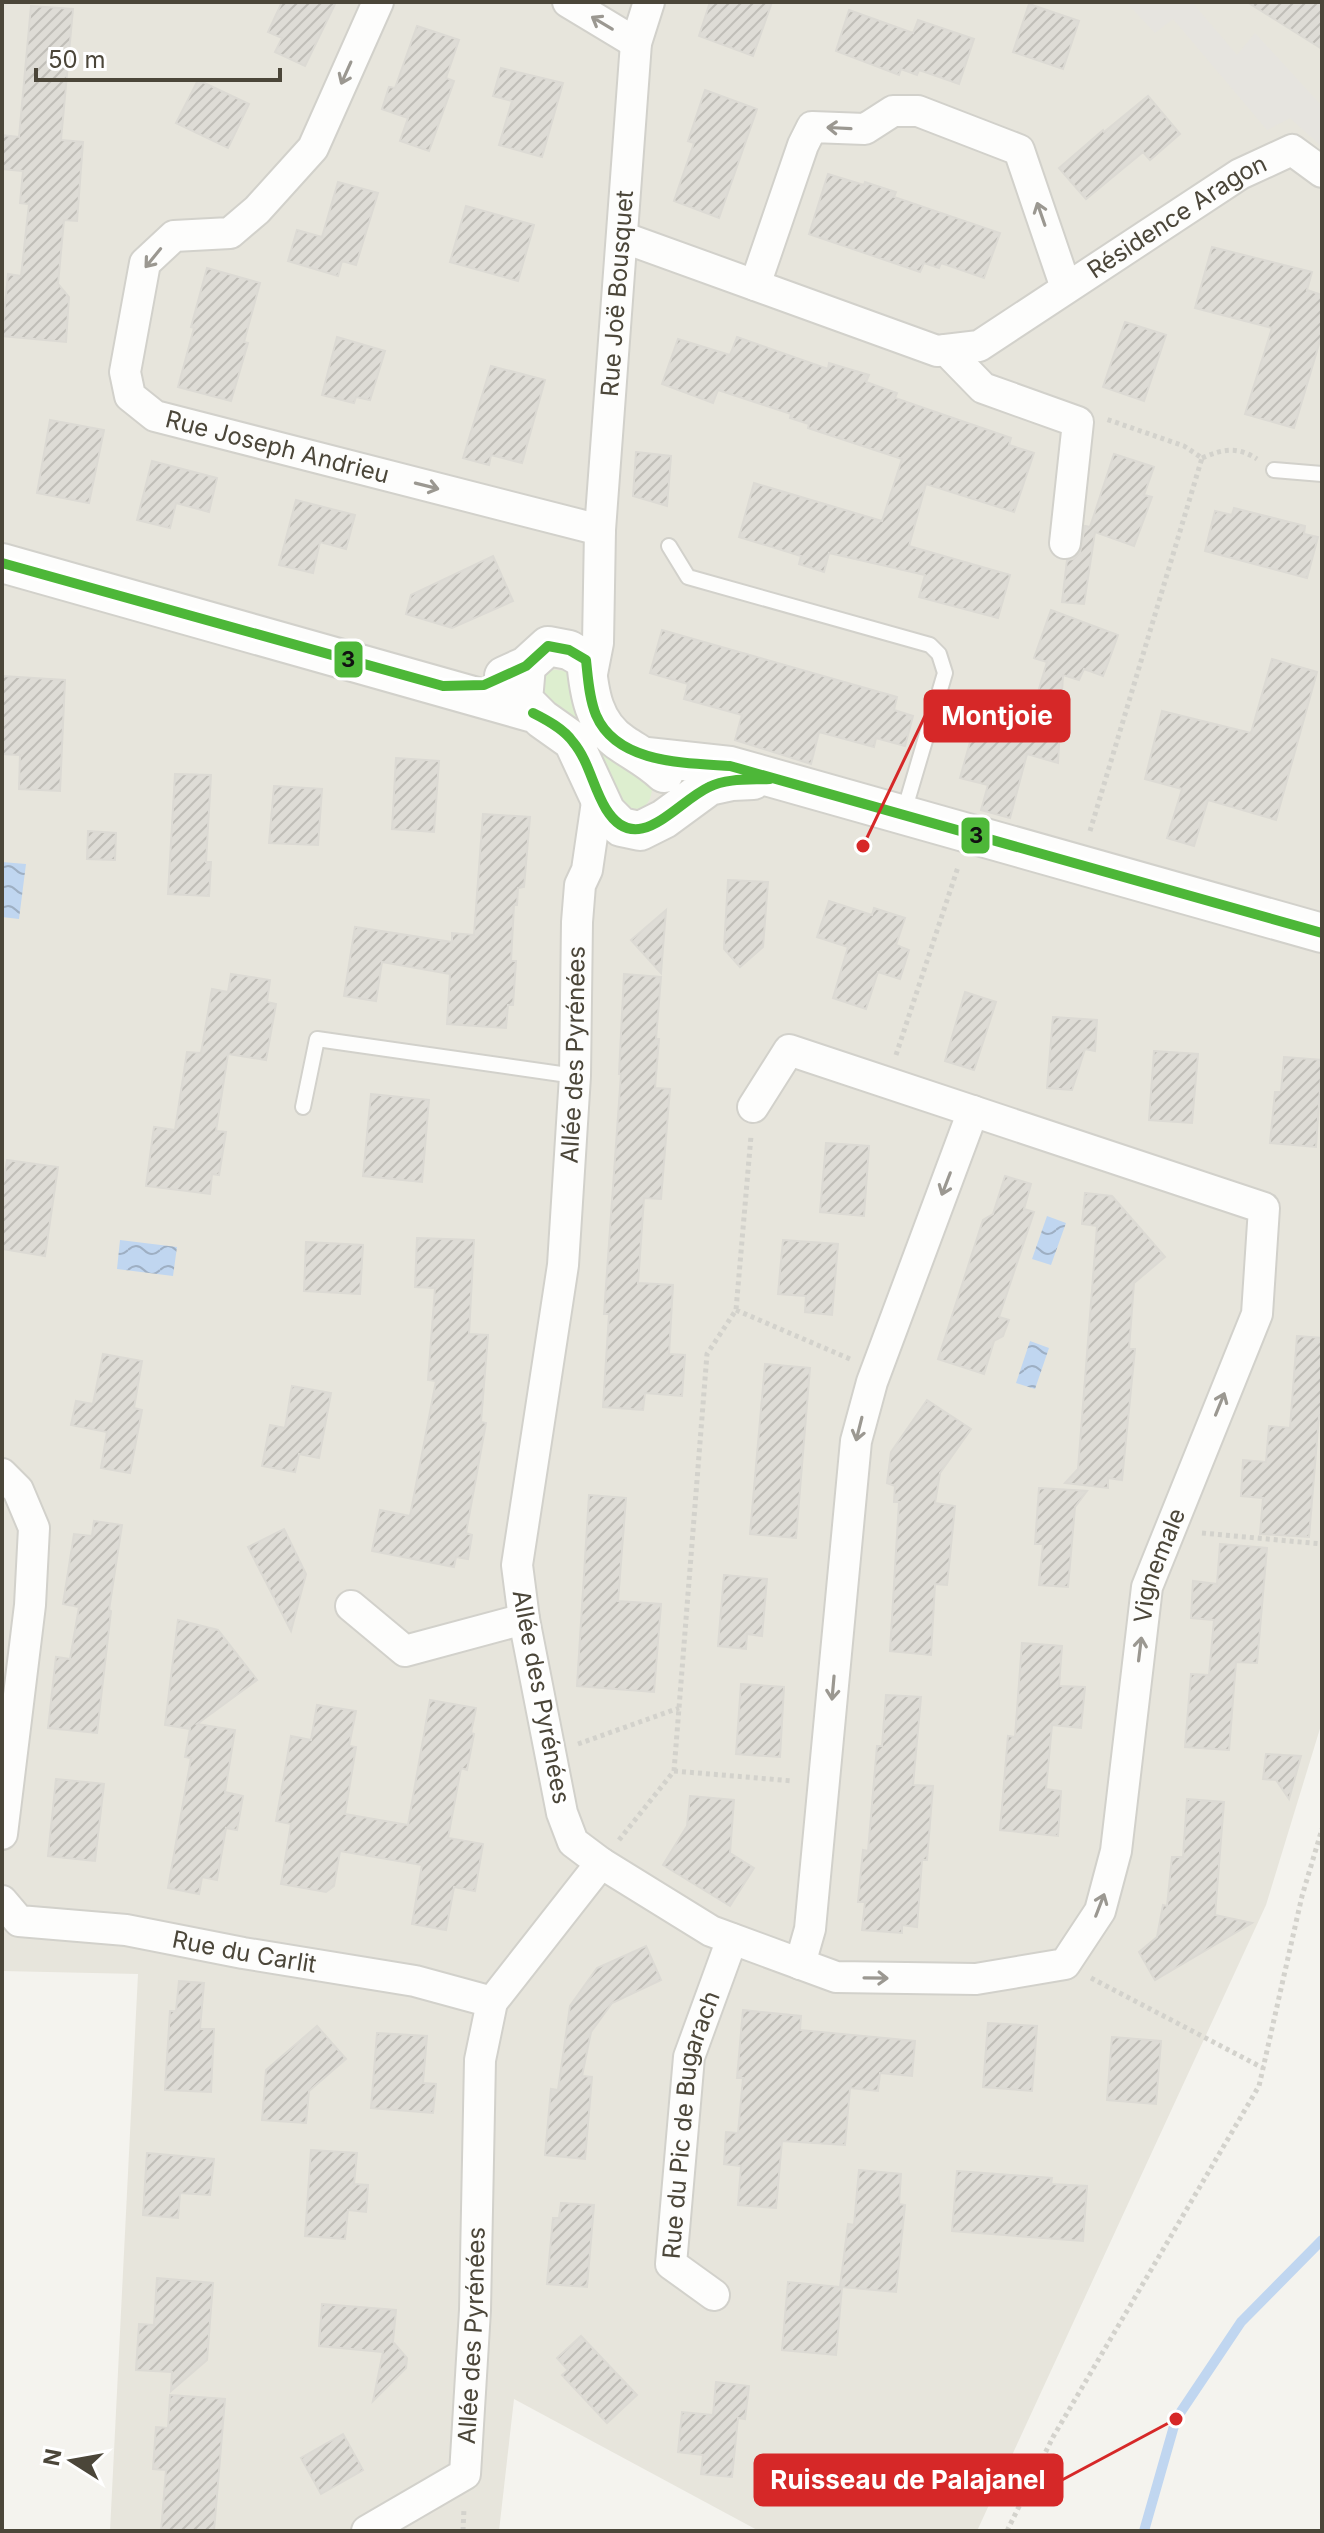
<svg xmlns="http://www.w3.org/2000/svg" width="1324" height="2533" font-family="Inter,sans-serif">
  <defs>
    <pattern id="water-waves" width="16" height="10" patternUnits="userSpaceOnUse" patternTransform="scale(2)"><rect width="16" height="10" fill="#c0d6f0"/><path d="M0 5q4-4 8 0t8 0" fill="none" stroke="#9eafc3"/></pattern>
    <pattern id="building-hatch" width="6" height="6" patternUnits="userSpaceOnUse" patternTransform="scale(2)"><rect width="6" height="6" fill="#dedcd6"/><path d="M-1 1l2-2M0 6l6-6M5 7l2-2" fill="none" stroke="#c0beb8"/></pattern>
  </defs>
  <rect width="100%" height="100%" fill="#f4f3ee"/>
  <path fill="#e7e5dc" d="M2,2H1322V1722L1266,1905L977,2531H759L514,2399L499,2531H110L138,1974L2,1971Z"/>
  <path fill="#ddeecf" d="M549,669L565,671L577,681L636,771L652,789C650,811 636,811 618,807L540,691L541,680Z"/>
  <path fill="#e6e4df" d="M1126,2H1192L1237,55L1255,33L1322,106V147L1290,118L1267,130L1173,19L1155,33Z"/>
  <path fill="url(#water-waves)" d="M2,862L26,864L19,919L2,917Z
    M1047,1216L1066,1223L1051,1265L1032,1259Z
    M120,1240L177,1247L173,1276L117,1269Z
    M1030,1341L1049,1348L1035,1389L1016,1383Z"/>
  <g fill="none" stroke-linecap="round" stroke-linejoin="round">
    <path stroke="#c0d6f0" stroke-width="10" d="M1144,2531L1176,2419L1241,2322L1322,2240"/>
  </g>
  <path fill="url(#building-hatch)" stroke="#dcdad4" stroke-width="2" d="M282,2H336L305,66L275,52L282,38L268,32Z
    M710,2H772L753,56L699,36Z
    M1247,2H1322V49Z
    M1029,4L1079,21L1063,69L1013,52Z
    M31,6L73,9L61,140L83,142L77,221L64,220L58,284L69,297L66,342L2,336L8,274L21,276L29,204L20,203L23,171L2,169V135L19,137Z
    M849,10L913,33L918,20L974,39L959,84L919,70L917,75L901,69L899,75L836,51Z
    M417,26L459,40L446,78L454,81L429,151L400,141L408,118L382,109L389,87L395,88Z
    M501,68L563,83L542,157L499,145L512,101L493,96Z
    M198,80L249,104L228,148L176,123Z
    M705,90L757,109L719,218L674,201L694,143L688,141Z
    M1148,96L1180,134L1150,160L1143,152L1086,199L1059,168L1103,130L1104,132Z
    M828,174L864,185L865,182L896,192L894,197L1000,233L984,278L941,263L939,268L924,263L920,272L809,234Z
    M338,182L378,193L356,265L342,261L338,276L288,261L297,230L322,237Z
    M466,206L534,225L518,281L450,262Z
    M1212,247L1312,272L1307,290L1322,295V334L1294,428L1245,414L1272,328L1195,308Z
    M207,268L260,283L244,342L248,343L231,401L178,387L194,328L191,327Z
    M1125,322L1166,335L1144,401L1103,387Z
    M337,337L385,351L370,400L356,397L354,403L322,395Z
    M737,337L828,369L829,363L869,375L866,382L897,393L895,398L1011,438L1009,445L1034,453L1014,512L926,484L909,546L1010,575L998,618L919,597L925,575L829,553L824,572L799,564L801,556L739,537L754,483L882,521L902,459L808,428L809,424L790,418L791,414L718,390L713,403L662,384L678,339L730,355Z
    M491,366L545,380L522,463L491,455L489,465L463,458Z
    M50,420L104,430L89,503L37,493Z
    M636,452L671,456L667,506L633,496Z
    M1114,454L1154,467L1144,495L1152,497L1134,546L1095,532L1084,604L1062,602L1067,560L1073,559L1080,553L1085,526L1090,527Z
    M152,461L217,478L209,512L176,503L170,528L137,520Z
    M296,500L355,515L346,549L320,542L313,573L279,565Z
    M1234,508L1305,526L1304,534L1318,537L1307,578L1205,551L1215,511L1232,515Z
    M493,556L513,601L452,628L406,614L411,595Z
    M1051,610L1118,635L1108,663L1103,676L1084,669L1079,680L1063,675L1058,763L1027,754L1010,818L981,810L988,785L960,778L982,699L1032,712L1047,662L1034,658Z
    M662,630L897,697L894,710L913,716L905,746L876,738L874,747L819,732L811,764L735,740L742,715L684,699L688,684L650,673Z
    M1272,659L1317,672L1276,820L1208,800L1194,846L1167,838L1182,789L1145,779L1162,711L1251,733Z
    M2,676L65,680L60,791L19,789L20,755L2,754Z
    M396,758L439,761L434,832L392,829Z
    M175,774L211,775L206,862H211L209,896L168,894Z
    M274,786L322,789L318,845L269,843Z
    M483,814L530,817L524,887L518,888L517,905H514L511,961H516L513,1005H508L506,1028L447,1024L450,974L382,962L376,1001L344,996L355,927L452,942V933L474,935Z
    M88,831L116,833L115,860L87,859Z
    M728,880L768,882L763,947L740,967L724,949Z
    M829,901L872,915L874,908L905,918L896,945L909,950L900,979L878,972L866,1009L833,998L848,947L817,937Z
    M666,910L661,973L631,940Z
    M231,974L270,980L267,1002L276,1004L266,1060L228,1054L216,1131L226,1132L219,1175L212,1174L210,1194L146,1186L154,1127L175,1130L187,1052L201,1053L212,989L228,992Z
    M624,974L661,977L656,1039H659L655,1088L670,1089L661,1199L644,1198L638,1283L673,1285L669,1354L685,1355L682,1396L645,1393L643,1410L603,1407L609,1314H604L621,1074H619Z
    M965,992L996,1002L974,1070L945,1061Z
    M1053,1017L1097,1020L1095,1051L1085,1049L1072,1090L1047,1088Z
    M1154,1051L1198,1054L1192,1123L1149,1120Z
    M1284,1057L1322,1060L1316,1147L1270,1143L1275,1092H1281Z
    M371,1094L429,1100L422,1182L363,1176Z
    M826,1143L869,1146L864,1216L820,1212Z
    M7,1160L58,1167L45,1256L2,1249V1190Z
    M1005,1176L1031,1184L1024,1209L1034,1212L999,1317L1009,1320L1003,1336L994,1341L984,1374L938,1359L983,1220L993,1214Z
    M1085,1193L1112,1196L1165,1257L1134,1283L1129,1349H1135L1122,1480L1108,1478V1488L1065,1483L1078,1469L1097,1226L1082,1224Z
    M417,1238L474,1240L469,1334L488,1335L481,1422L486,1423L466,1533L472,1535L468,1559L456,1557L454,1567L372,1551L380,1510L410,1516L436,1381L428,1380L435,1288L415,1287Z
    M783,1240L838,1244L832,1315L805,1312L806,1296L778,1294Z
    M306,1242L363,1245L360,1294L304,1291Z
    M1297,1336L1322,1338V1416H1319L1309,1537L1260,1534L1263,1498L1241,1496L1243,1460L1266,1462L1269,1426L1290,1428Z
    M103,1354L142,1361L134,1408L142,1410L130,1473L101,1468L107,1432L71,1425L76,1401L93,1404Z
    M765,1364L810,1368L796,1538L750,1534Z
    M292,1386L331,1393L319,1458L299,1454L295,1472L262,1466L270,1425L285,1428Z
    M927,1400L971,1429L940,1473L935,1503L955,1506L947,1585L935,1584L931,1655L890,1651L899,1502H894L895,1486L887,1483L891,1452Z
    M1039,1488L1087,1491L1075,1507L1068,1587L1039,1585L1043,1544H1035Z
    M589,1495L626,1498L618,1601L661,1604L654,1692L577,1686Z
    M94,1521L122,1525L109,1610L111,1611L97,1733L48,1728L56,1657L70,1659L79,1607L63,1604L74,1534L92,1536Z
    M284,1529L306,1574L291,1631L248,1547Z
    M1220,1544L1267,1548L1257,1663L1236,1662L1229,1750L1185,1747L1191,1674L1209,1675L1214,1620L1191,1618L1193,1581L1217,1584Z
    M724,1575L767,1579L762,1636L747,1634L746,1649L718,1646Z
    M178,1620L218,1630L257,1680L197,1724L235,1730L225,1792L243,1796L237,1830L226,1828L217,1880L202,1877L199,1894L168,1888L191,1758L185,1757L190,1729L165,1725Z
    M1022,1643L1062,1646L1059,1686L1085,1687L1081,1728L1052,1725L1046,1789L1061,1791L1058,1836L1000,1830L1008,1736L1015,1737Z
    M741,1684L784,1687L780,1757L736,1754Z
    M886,1695L921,1697L913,1785L933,1786L927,1860H922L917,1927L902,1925V1933L862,1930L865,1902H858L863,1850L868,1851L877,1746H882Z
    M430,1700L476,1708L471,1733L474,1734L467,1770L461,1768L448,1838L483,1844L475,1891L454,1887L446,1930L412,1924L422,1865L340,1851L334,1886L326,1892L281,1884L291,1824L276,1821L291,1736L311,1740L317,1705L356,1711L349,1746L356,1747L345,1814L408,1825Z
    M1266,1754L1301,1756L1289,1799L1276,1780L1263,1779Z
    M56,1779L104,1784L95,1861L48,1856Z
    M690,1796L734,1800L730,1853L754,1868L730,1906L663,1865L687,1826Z
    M1187,1799L1224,1802L1215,1915L1252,1923L1155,1980L1139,1952L1157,1937L1163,1905L1167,1906L1172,1857H1183Z
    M646,1946L661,1980L612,2003L591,2032L582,2076L592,2077L585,2159L545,2155L551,2089L558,2090L570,2006L597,1968Z
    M179,1981L204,1983L200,2029H214L211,2092L165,2090L170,2011H176Z
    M743,2010L801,2016L800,2030L915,2041L912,2076L880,2073L878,2091L850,2088L845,2145L782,2141L776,2208L738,2205L741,2166L724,2164L726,2132L738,2133L743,2078H737Z
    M988,2023L1037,2026L1032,2091L983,2087Z
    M317,2026L346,2059L309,2091L306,2123L262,2120L266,2070Z
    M377,2033L427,2036L423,2083L436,2084L433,2113L371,2108Z
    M1112,2037L1161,2041L1156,2104L1107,2100Z
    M311,2150L357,2153L354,2184L368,2185L366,2212L348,2210L345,2239L305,2236Z
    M147,2153L214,2159L210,2195L180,2193L178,2218L143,2215Z
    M859,2170L901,2174L899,2204L905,2205L896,2292L842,2287L836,2355L782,2350L788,2282L840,2287L848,2224L854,2225Z
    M957,2171L1052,2178L1051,2184L1087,2186L1083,2241L952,2231Z
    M561,2203L594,2205L587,2287L547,2284L553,2218H559Z
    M157,2278L213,2283L207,2360L171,2391L172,2372L136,2370L139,2324L154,2325Z
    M322,2304L396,2310L393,2342L407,2358L406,2368L373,2401L383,2352L319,2346Z
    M581,2336L637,2395L607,2423L562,2375L568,2370L557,2358Z
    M716,2382L749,2386L745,2419L738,2418L732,2477L701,2474L703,2455L678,2452L682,2412L713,2415Z
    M170,2395L225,2399L214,2531H161L166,2470L153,2469L156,2427L168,2428Z
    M343,2434L363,2470L321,2494L301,2458Z"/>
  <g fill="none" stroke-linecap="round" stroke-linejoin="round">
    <g stroke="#d2d1cb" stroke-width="18">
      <path id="service" d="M1274,470L1322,474
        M669,546L688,577L930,645L939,654L945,673L903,815
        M303,1107L317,1039L575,1076"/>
    </g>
    <g stroke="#d2d1cb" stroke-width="34">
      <g id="minor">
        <path id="s1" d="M378,2L313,148L257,210L230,233L174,236L145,263L125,372L130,396L155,416L600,530"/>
        <path d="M568,2L636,43"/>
        <path id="s2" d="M622,237L937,351L979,346L1240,174L1292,150L1322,172"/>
        <path d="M755,285L803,145L812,127L865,129L893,111H918L1019,150L1066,288"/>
        <path d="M946,350L983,388L1078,422L1065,543"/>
        <path id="s3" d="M590,684L598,643L600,530L636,43L649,2"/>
        <path d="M2,1474L18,1490L34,1528L30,1605L2,1834"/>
        <path d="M351,1606L405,1651L524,1619"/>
        <path id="s4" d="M601,1863L711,1931L836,1977L976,1979L1065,1964L1100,1911L1116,1851L1147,1587L1257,1314L1264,1208L789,1050L753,1107"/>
        <path id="s5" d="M2,1901L19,1921L126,1930L243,1953L415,1981L492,2002"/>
        <path d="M800,1964L810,1929L856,1441L872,1382L973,1111"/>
        <path id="s6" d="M714,2295L671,2264L689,2057L732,1939"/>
        <path id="s7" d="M367,2531L465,2474L475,2310L480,2060L492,2002L601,1863L573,1842L562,1813L524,1619L517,1565L563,1265L575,1076L577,922L580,885L587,870L598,795"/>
      </g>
    </g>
    <g stroke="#d2d1cb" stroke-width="42">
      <path id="tertiary" d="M2,563L537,714
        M526,666L523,700L542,719L573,741L606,812L621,827L640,831L664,819L709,786L732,781L753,780
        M504,676L526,666L548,646L569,650L586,660C589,692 593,725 623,744C638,754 650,760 664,773
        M647,757L730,766L1322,933"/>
    </g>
    <path stroke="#d3d2cc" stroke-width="5" stroke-dasharray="4 4" stroke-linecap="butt" d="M1202,458C1223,449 1237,446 1257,459
      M1090,831L1202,458L1184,446L1106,419
      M896,1055L958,867
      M736,1310L850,1359
      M1202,1533L1322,1544
      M578,1744L679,1708
      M674,1771L793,1781
      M619,1840L674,1771L707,1354L736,1310L751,1136
      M1091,1978L1263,2068
      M463,2531L464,2508
      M1007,2531L1053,2437L1259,2086L1302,1896L1322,1829"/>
    <use href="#service" stroke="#fdfdfc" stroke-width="14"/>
    <use href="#minor" stroke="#fdfdfc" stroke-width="30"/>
    <use href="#tertiary" stroke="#fdfdfc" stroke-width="38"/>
    <g stroke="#fff" stroke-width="16">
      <path id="bus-1" d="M2,563L443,686L484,685L526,666L548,646L569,650L586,660C588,678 589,698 596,715C617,764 686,763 730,766L1322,933
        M533,713C547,720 564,729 573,742C589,761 593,788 606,809C637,859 675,803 709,787C727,778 750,780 770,779"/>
    </g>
    <use href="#bus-1" stroke="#4db738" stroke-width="10"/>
  </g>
  <defs><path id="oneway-shaft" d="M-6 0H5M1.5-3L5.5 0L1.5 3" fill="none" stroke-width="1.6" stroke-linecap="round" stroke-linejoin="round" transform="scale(2)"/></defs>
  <g stroke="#9b9891">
    <use href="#oneway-shaft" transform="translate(602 23) rotate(-149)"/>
    <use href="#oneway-shaft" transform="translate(346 73) rotate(114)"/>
    <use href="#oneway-shaft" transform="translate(839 128) rotate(-177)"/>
    <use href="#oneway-shaft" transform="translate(1041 214) rotate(-109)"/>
    <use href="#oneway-shaft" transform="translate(153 258) rotate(129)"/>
    <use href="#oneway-shaft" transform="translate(427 486) rotate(14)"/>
    <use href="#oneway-shaft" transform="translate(946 1184) rotate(111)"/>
    <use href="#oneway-shaft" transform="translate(1220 1404) rotate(-68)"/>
    <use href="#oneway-shaft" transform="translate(859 1429) rotate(104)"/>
    <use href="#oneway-shaft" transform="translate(1140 1649) rotate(-83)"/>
    <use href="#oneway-shaft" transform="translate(833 1688) rotate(95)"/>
    <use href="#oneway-shaft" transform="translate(1100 1905) rotate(-69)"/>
    <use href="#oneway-shaft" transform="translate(876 1978) rotate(1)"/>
  </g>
  <g text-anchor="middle" stroke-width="6" stroke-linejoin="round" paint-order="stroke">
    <g font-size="24" fill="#4b4639" stroke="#fff">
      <text dy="8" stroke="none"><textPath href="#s2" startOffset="614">Résidence Aragon</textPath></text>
      <text dy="8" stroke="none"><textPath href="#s3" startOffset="392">Rue Joë Bousquet</textPath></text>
      <text dy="8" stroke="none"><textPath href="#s1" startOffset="668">Rue Joseph Andrieu</textPath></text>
      <text dy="8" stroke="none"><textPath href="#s7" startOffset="1596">Allée des Pyrénées</textPath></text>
      <text dy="8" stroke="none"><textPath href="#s4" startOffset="908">Vignemale</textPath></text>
      <text transform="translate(541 1697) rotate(79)" y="8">Allée des Pyrénées</text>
      <text dy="8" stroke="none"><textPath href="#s5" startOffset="254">Rue du Carlit</textPath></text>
      <text dy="8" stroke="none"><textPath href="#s6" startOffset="194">Rue du Pic de Bugarach</textPath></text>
      <text dy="8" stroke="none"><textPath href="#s7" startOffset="252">Allée des Pyrénées</textPath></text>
    </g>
  </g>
  <path fill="none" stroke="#d62828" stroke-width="3" d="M863 846L925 716M1176 2419L1062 2480"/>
  <g fill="#d62828" stroke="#fff" stroke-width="3">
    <circle cx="863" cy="846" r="8"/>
    <circle cx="1176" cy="2419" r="8"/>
  </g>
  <g fill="#d62828" stroke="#d62828" stroke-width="3">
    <rect x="925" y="691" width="144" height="50" rx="8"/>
    <rect x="755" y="2455" width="307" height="50" rx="8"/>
  </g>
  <g font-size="26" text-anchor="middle" font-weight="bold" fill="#fff">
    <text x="997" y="725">Montjoie</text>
    <text x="908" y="2489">Ruisseau de Palajanel</text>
  </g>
  <g stroke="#fff" stroke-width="3">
    <rect x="333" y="640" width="31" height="39" rx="8" fill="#4db738"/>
    <rect x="960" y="816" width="31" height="39" rx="8" fill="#4db738"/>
  </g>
  <g font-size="22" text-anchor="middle" font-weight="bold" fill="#111">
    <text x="348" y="667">3</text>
    <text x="976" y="843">3</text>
  </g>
  <rect width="1324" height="2533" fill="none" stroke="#4b4639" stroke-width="8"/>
  <g transform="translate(72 2461) rotate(281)" stroke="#ffffff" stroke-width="6" paint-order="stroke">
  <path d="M0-6L14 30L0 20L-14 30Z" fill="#4b4639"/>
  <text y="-12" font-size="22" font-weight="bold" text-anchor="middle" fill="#4b4639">N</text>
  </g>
  <path d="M36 68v12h244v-12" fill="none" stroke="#4b4639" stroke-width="4"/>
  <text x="48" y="68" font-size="24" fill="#4b4639" stroke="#ffffff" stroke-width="6" paint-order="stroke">50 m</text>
</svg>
